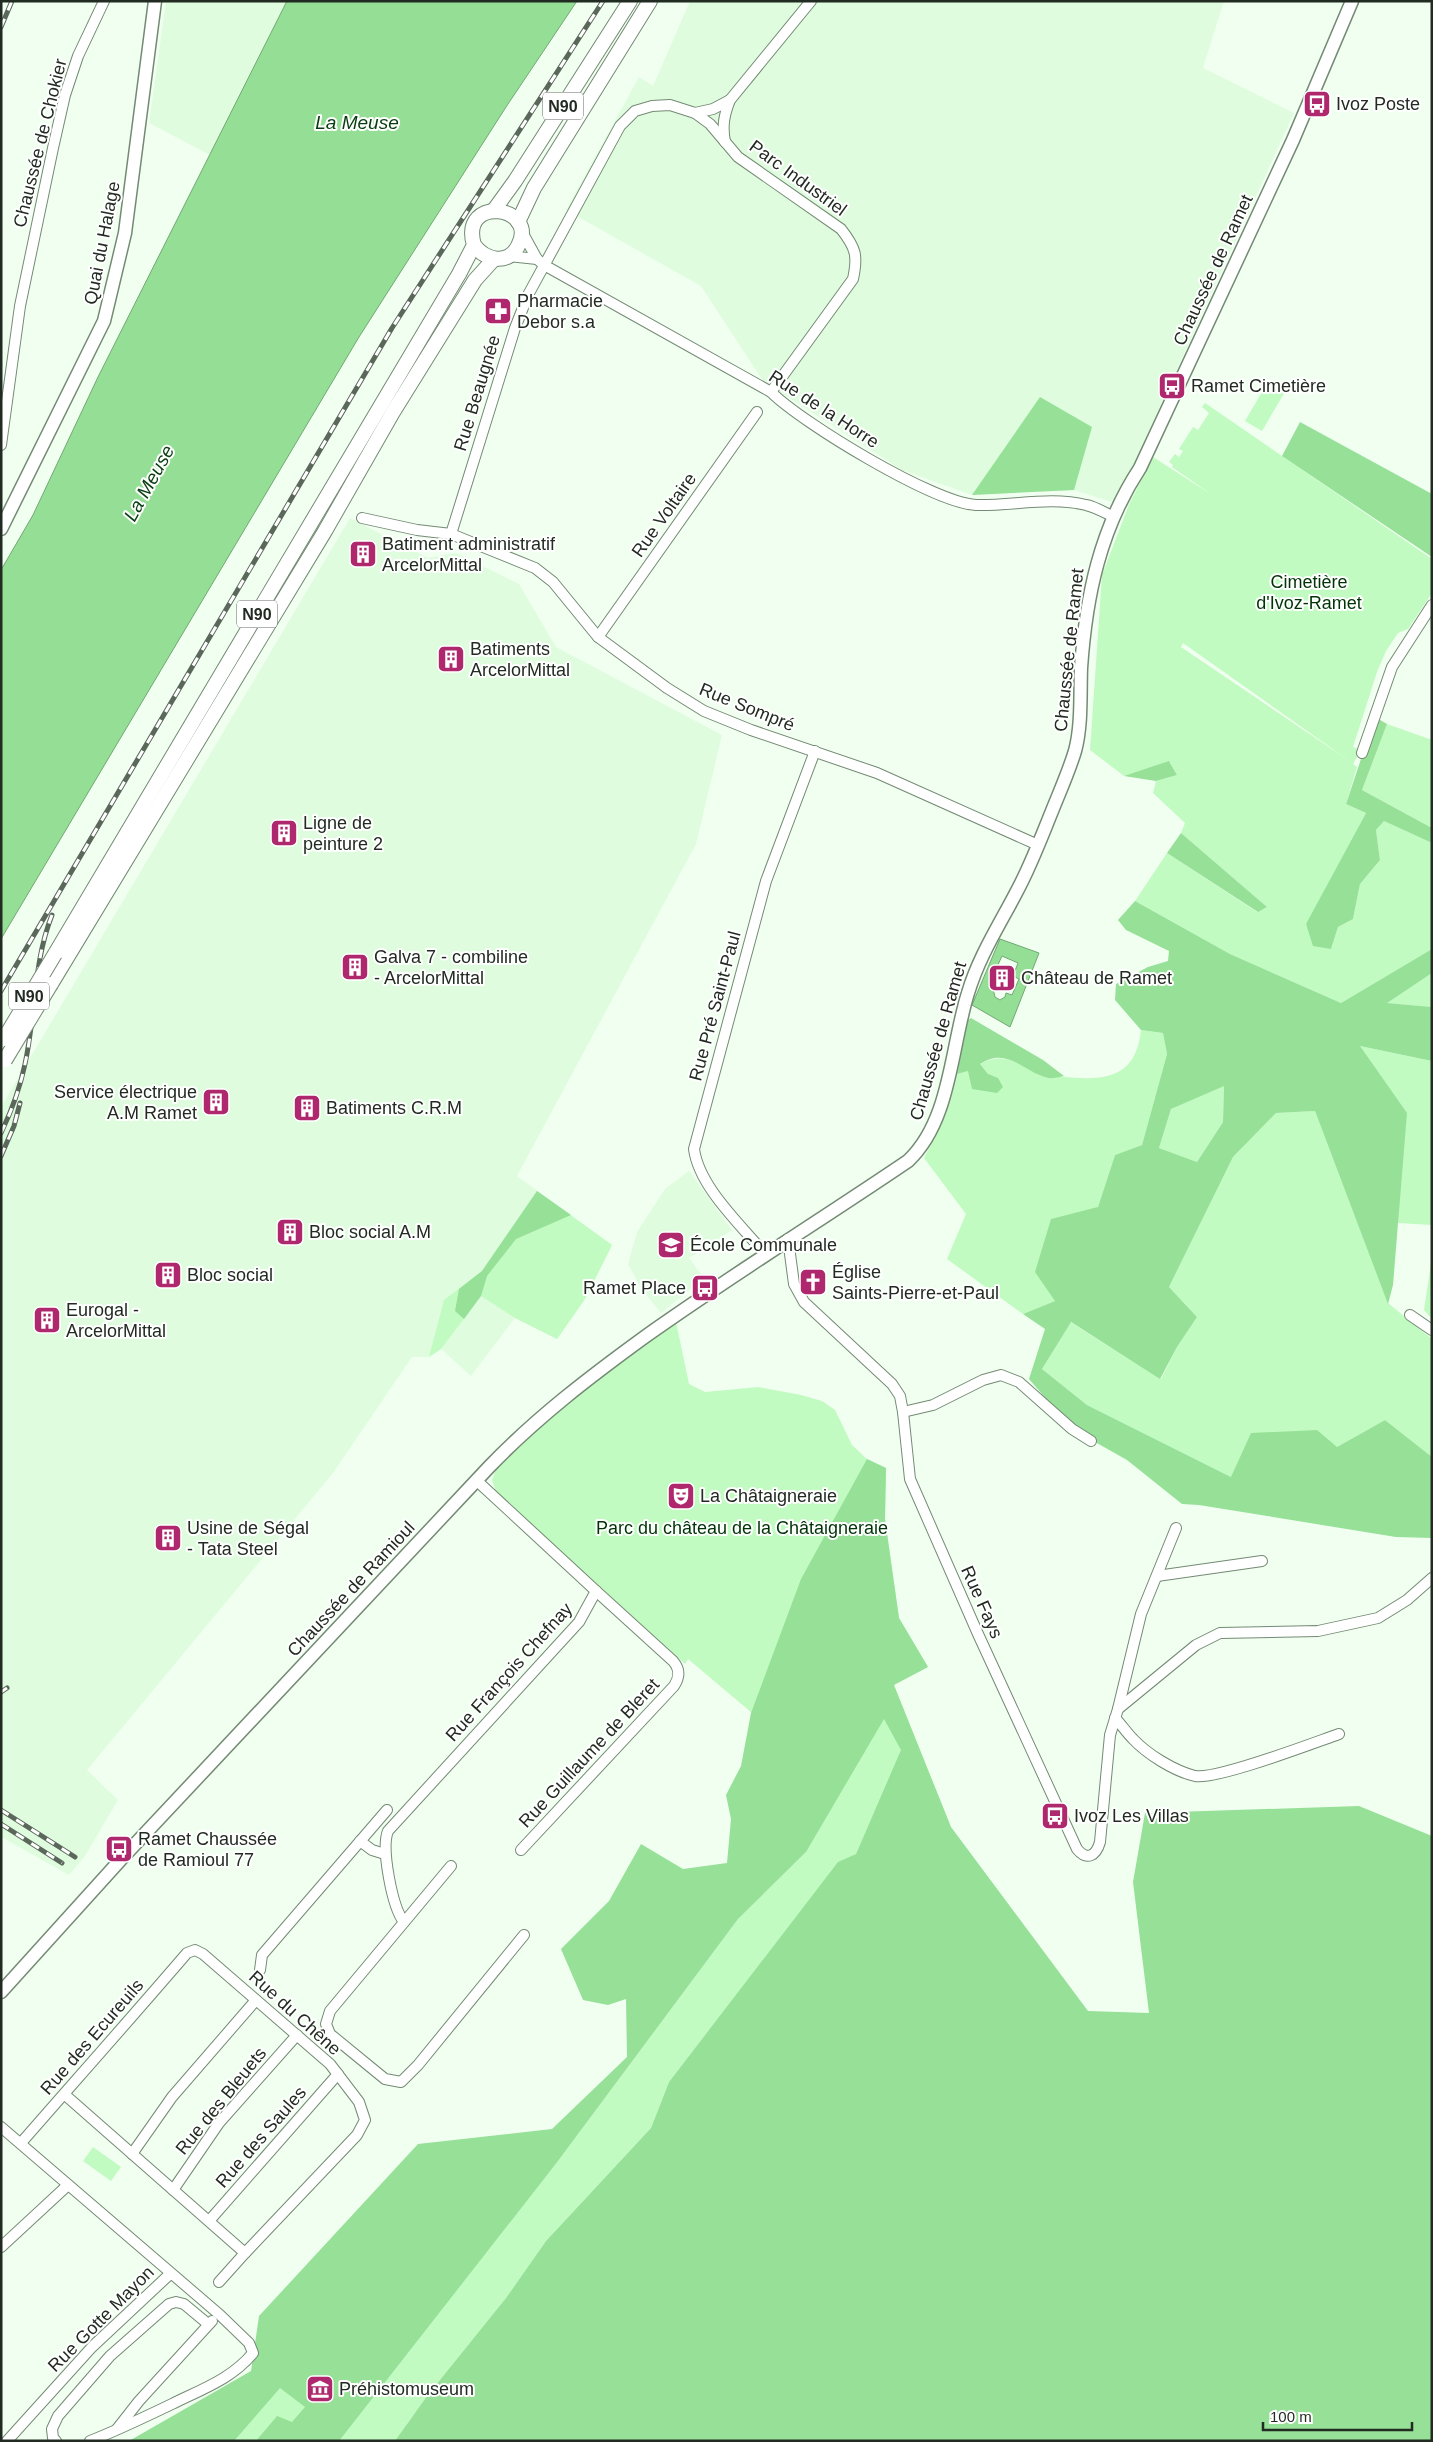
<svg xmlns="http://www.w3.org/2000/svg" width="1433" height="2442" viewBox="0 0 1433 2442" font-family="Arial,sans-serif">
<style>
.built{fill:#dffdde}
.green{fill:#c1fbc1;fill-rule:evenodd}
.forest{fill:#96e098;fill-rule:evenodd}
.water{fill:#95de96;stroke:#72a873;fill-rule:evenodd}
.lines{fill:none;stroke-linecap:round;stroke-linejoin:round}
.minor-casing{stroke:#748a74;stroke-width:12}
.major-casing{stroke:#748a74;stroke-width:15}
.highway-casing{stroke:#748a74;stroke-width:16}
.minor{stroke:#fff;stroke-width:10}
.major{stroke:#fff;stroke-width:12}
.highway{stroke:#fff;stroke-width:14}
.rail-casing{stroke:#5c675c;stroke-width:5}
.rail{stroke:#fff;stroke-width:3;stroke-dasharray:9;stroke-linecap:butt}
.highway-bridge-casing{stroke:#748a74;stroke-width:16;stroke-linecap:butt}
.highway-bridge{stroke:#fff;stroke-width:14}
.labels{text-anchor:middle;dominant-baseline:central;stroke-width:4;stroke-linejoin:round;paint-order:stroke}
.shield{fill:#fff;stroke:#646b64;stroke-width:1}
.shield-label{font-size:16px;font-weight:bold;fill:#222b22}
.poi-label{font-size:18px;fill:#222b22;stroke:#fff;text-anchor:start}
.street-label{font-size:18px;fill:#222b22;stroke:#fff}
.park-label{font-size:18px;fill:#003406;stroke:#fff}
.water-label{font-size:19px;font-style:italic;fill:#083e0f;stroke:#fff}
</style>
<rect width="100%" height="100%" fill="#f0fff0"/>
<g class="built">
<path d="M166 1H287L210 155 149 123Z"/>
<path d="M690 1H1224L1203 68 1294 113 1140 450 1153 457 1128 507 1074 490 972 495 902 470 763 381 701 286 566 210 639 77 653 86Z"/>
<path d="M350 518 428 558 456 553 519 584 556 647 722 735 696 844 517 1176 612 1245 585 1299 557 1339 515 1318 471 1376 441 1349 429 1357H412L333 1473 87 1770 118 1800 85 1856 69 1875 1 1837V1107Z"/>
<path d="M689 1171 732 1230 689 1258 704 1278 661 1313 641 1288 628 1264 637 1232 665 1189Z"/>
</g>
<g class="green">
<path d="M1269 380 1286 390 1262 431 1245 421Z"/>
<path d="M1205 403 1432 559V593L1408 629 1398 633 1386 651 1377 672 1353 747 1361 750 1353 764 1357 767 1346 804 1366 813 1306 925 1331 949 1338 927 1353 919 1360 884 1380 860 1376 830 1384 821 1432 843V949L1341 1003 1230 954 1135 901 1167 853 1257 912 1267 907 1181 833 1185 823 1153 793 1156 781 1177 775 1170 762 1124 776 1090 750 1102 575 1128 507 1153 457 1212 495 1172 467 1173 465 1169 462 1175 454 1179 457 1183 451 1179 449 1193 427 1198 430 1209 413 1202 407ZM1183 643 1351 762 1181 647Z"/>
<path d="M1387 724 1432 740V828L1362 790Z"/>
<path d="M1432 973V1007L1386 1003Z"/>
<path d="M1141 1030 1163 1033 1167 1054 1142 1145 1115 1155 1098 1207 1055 1301 1023 1314 947 1259 966 1214 924 1158 937 1133 957 1074 968 1071 988 1074 980 1064C1009 1049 1022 1069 1047 1078 1053 1079 1060 1076 1066 1077 1107 1081 1136 1077 1141 1030Z"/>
<path d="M1360 1046 1432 1061V1225L1398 1223 1400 1185Z"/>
<path d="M1224 1085 1223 1122 1197 1162 1159 1148 1171 1109Z"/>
<path d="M1315 1111 1388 1303 1432 1339V1457L1385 1420 1337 1447 1231 1477 1087 1405 1042 1369 1070 1322 1161 1379 1177 1347 1197 1317 1169 1287 1233 1157 1276 1113Z"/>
<path d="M537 1191 612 1245 585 1299 557 1339 515 1318 481 1296 441 1349 429 1357 444 1300 482 1271Z"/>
<path d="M1432 1257V1319L1424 1310Z"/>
<path d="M676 1322 689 1384 705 1392 758 1387 801 1395 822 1401 835 1410 852 1445 867 1459 886 1468 885 1519 899 1618 928 1667 893 1685 951 1827 875 1811 856 1854 838 1863 669 2082 651 2128 546 2241 506 2298 427 2396 407 2424 425 2441H223L317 2338 469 2272 558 2161 738 1919 806 1852 789 1744 688 1659 685 1664 496 1492 492 1480 497 1467 553 1412Z"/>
<path d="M93 2147 121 2167 111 2181 83 2161Z"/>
</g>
<g class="forest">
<path d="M1040 397 1092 427 1074 490 972 495Z"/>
<path d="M1300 422 1432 494V557L1282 456Z"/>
<path d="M1375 717 1387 724 1362 790 1432 828V843L1384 821 1376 830 1380 860 1360 884 1353 919 1338 927 1331 949 1313 946 1306 924 1366 813 1346 804Z"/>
<path d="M1169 761 1177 775 1156 781 1124 776Z"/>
<path d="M1181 833 1267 907 1258 912 1167 853Z"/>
<path d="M1135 901 1230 954 1341 1003 1432 949V973L1387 1003 1432 1007V1061L1360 1046 1407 1113 1393 1285 1388 1304 1315 1111 1276 1113 1233 1157 1169 1287 1197 1317 1177 1347 1160 1379 1071 1322 1042 1369 1087 1405 1231 1477 1251 1433 1317 1430 1337 1447 1385 1420 1432 1457V1538L1396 1537 1199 1505 1182 1504 1127 1460 1072 1429 1029 1379 1045 1329 1023 1314 1055 1301 1035 1272 1051 1219 1098 1207 1115 1155 1142 1145 1167 1054 1163 1033 1141 1030 1115 1000 1116 984 1148 967 1168 961 1169 951 1126 930 1118 920ZM1224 1086 1223 1122 1197 1162 1159 1148 1171 1109Z"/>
<path d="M971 1018 1043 1060 1064 1076C1059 1077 1053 1079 1048 1078 1023 1072 1008 1046 980 1064L988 1074 998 1078 1003 1087 997 1093 972 1089 968 1071 957 1074 968 1020Z"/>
<path d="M537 1191 571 1215 516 1239 487 1276 481 1296 464 1319 455 1311 459 1289 482 1271Z"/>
<path d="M867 1459 886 1468 885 1519 899 1618 928 1667 894 1685 951 1827 1088 2011 1149 2013 1133 1882 1145 1813 1359 1806 1432 1836V2441H395L427 2396 506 2298 546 2241 651 2128 669 2082 838 1862 856 1854 901 1750 884 1719 806 1852 738 1919 558 2161 339 2441H256L277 2416 292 2422 305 2407 280 2388 234 2441H129L251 2371 259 2316 418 2144 552 2129 627 2057 626 1999 608 2005 583 2000 561 1949 609 1901 641 1844 683 1869 727 1863 731 1819 726 1795 741 1766 751 1713 801 1579Z"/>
</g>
<g class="water">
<path d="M287 1H577L506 107 359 337 1 939V570L33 515 98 377Z"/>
<path d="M1000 939 1039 953 1010 1027 972 1005ZM1002 956 1018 963 1013 976 1019 979 1012 995 1006 993 1005 997 1000 1000 995 997 993 989 996 983 991 980Z"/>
</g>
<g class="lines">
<g class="minor-casing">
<g id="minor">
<path d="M695 113 713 109 730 100"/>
<path d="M725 142C722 126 724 115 730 100L811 1"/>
<path d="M521 230 537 259 544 265 771 392C802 423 934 503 976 505 1012 506 1051 496 1086 505 1096 507 1105 513 1114 517"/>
<path d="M508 256 537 259"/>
<path d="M1 445 20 306 53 148 65 95 78 56 104 1"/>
<path d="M362 518 417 530 451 534 535 568 553 582 598 637 667 688 704 711 751 730 877 773 1038 845"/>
<path d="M451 534 515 328 528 295 620 126 635 111 652 106 670 105 695 113 710 124 738 157 841 229C856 248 858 256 853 279L771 392"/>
<path d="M598 637 757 412"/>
<path d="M1362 753 1392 667 1432 605"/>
<path d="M788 1239 794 1284 804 1302 892 1384 900 1396 903 1412 910 1479 978 1634 1077 1849C1087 1861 1096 1856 1100 1842L1110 1735 1118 1709 1196 1645 1220 1633 1318 1631 1378 1618 1407 1600 1432 1578"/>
<path d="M765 1254C741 1225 699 1187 694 1149L766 881 815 751"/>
<path d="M1410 1315 1432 1330"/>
<path d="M903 1412 933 1405 983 1380 1001 1375 1019 1382 1072 1429 1091 1441"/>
<path d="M1157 1576 1262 1561"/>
<path d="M1118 1709 1141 1614 1176 1528"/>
<path d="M1115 1718C1121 1724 1126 1732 1133 1739 1147 1754 1174 1771 1195 1776 1217 1780 1313 1743 1339 1734"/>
<path d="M360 1841 372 1850 385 1854"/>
<path d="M521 1850 674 1686C680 1677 680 1669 673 1661L596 1591"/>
<path d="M451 1866 330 2011 326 2024 330 2034 385 2079 401 2082 418 2065 524 1935"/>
<path d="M404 1922C392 1907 381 1848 388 1831L579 1622 596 1591 476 1480"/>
<path d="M260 1970 262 1955 387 1810"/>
<path d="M1 2127 220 2315 249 2343 253 2353C232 2379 200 2390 172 2404 145 2417 118 2430 90 2441"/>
<path d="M21 2143C76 2080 132 2017 187 1953L195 1950 203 1954 330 2064 359 2102 365 2120 357 2135 245 2253 64 2094"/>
<path d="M132 2154 172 2097 256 2000"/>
<path d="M173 2190 219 2123 297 2035"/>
<path d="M209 2221 338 2074"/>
<path d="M1 2247 68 2185"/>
<path d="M219 2282 245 2253"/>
<path d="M117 2429 139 2401 212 2321"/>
<path d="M7 2441 92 2347 170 2274"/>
<path d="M56 2441 53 2438 52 2429 58 2416 110 2356 169 2304 176 2302 184 2304 208 2324"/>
</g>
</g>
<g class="major-casing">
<g id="major">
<path d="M1 529 104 321 125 233 155 1"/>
<path d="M1 1992 124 1856 489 1467C537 1417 591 1376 646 1336 732 1275 821 1220 908 1161 951 1121 951 1046 968 993 979 956 1000 924 1017 891 1031 865 1041 838 1052 811 1060 791 1069 771 1075 751 1082 725 1080 695 1081 668 1086 596 1100 529 1140 468L1293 140 1352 1"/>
</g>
</g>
<g class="highway-casing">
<g id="highway">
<path d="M494 210 515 181 630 1"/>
<path d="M518 222 534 188 650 1"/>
<path d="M55 954 459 274 474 245C459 194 540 206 518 246 508 266 485 260 474 245"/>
<path d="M51 984 325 531 393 412 475 280 494 259"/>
</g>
</g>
<use href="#minor" class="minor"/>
<use href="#major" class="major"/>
<use href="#highway" class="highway"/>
<g class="rail-casing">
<g id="rail">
<path d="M1 27 12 1"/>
<path d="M1 991 392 328 603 1"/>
<path d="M1 1133C12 1110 20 1088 25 1064 36 1014 33 963 52 915"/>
<path d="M1 1156 14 1126 20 1103"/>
<path d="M1 1692 7 1688"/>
<path d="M1 1810 75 1857"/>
<path d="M1 1824 62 1863"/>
</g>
</g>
<use href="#rail" class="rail"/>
<g class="highway-bridge-casing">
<g id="highway-bridge">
<path d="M4 1039 55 954"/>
<path d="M5 1060 51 984"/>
</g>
</g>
<use href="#highway-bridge" class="highway-bridge"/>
</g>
<defs>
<g id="bus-square" transform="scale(1.4375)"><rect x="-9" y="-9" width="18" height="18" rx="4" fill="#af286d" stroke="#fff"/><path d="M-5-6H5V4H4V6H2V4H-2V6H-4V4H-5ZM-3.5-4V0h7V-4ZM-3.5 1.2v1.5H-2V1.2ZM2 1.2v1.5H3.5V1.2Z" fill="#fff"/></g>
<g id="pharmacy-square" transform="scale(1.4375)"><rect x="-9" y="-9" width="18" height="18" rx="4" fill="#af286d" stroke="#fff"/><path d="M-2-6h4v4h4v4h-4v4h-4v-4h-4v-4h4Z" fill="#fff"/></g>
<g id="building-square" transform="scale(1.4375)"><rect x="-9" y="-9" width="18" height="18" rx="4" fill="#af286d" stroke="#fff"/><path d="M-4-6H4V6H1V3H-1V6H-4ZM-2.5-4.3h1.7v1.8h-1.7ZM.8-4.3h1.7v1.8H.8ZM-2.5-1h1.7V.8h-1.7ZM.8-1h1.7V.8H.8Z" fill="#fff"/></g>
<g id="school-square" transform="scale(1.4375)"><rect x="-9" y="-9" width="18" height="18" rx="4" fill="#af286d" stroke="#fff"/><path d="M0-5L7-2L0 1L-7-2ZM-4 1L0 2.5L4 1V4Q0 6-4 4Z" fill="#fff"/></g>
<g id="church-square" transform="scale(1.4375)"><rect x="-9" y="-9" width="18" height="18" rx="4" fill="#af286d" stroke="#fff"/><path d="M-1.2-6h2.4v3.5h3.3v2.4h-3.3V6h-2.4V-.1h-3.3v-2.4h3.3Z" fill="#fff"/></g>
<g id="theatre-square" transform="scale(1.4375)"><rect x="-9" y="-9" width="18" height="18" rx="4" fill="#af286d" stroke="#fff"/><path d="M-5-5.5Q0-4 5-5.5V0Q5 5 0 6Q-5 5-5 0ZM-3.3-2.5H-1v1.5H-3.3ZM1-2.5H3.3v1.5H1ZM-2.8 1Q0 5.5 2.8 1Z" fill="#fff"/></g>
<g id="museum-square" transform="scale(1.4375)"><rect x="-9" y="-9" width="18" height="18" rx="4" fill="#af286d" stroke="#fff"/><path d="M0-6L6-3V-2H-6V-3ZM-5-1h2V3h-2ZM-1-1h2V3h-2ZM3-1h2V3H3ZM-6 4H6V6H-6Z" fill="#fff"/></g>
</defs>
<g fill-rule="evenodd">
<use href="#bus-square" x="1317" y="104"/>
<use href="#pharmacy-square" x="498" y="311"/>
<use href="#bus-square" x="1172" y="386"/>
<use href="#building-square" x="363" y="554"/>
<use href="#building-square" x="451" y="659"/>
<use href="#building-square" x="284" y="833"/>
<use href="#building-square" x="355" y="967"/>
<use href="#building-square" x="1002" y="978"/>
<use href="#building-square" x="216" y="1102"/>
<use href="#building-square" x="307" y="1108"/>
<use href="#building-square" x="290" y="1232"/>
<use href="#school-square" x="671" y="1245"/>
<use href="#building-square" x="168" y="1275"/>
<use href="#church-square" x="813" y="1282"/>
<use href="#bus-square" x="705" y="1288"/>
<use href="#building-square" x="47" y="1320"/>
<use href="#theatre-square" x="681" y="1496"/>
<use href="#building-square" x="168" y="1538"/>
<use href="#bus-square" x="1055" y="1816"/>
<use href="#bus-square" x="119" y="1849"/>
<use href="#museum-square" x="320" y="2389"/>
</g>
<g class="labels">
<g class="shield">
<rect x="543" y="92.5" width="40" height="27" rx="4"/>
<rect x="237" y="600.5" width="40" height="27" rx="4"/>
<rect x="9" y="982.5" width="40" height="27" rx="4"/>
</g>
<g class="shield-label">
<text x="563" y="106">N90</text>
<text x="257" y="614">N90</text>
<text x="29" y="996">N90</text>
</g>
<g class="poi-label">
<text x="1336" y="104">Ivoz Poste</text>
<text x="517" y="301">Pharmacie<tspan x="517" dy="21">Debor s.a</tspan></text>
<text x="1191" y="386">Ramet Cimetière</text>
<text x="382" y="544">Batiment administratif<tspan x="382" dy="21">ArcelorMittal</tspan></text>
<text x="470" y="649">Batiments<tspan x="470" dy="21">ArcelorMittal</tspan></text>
<text x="303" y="823">Ligne de<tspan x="303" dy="21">peinture 2</tspan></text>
<text x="374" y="957">Galva 7 - combiline<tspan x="374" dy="21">- ArcelorMittal</tspan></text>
<text x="1021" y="978">Château de Ramet</text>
<text x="197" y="1092" text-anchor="end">Service électrique<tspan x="197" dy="21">A.M Ramet</tspan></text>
<text x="326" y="1108">Batiments C.R.M</text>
<text x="309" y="1232">Bloc social A.M</text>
<text x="690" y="1245">École Communale</text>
<text x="832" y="1272">Église<tspan x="832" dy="21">Saints-Pierre-et-Paul</tspan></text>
<text x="187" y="1275">Bloc social</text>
<text x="686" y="1288" text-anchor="end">Ramet Place</text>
<text x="66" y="1310">Eurogal -<tspan x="66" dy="21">ArcelorMittal</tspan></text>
<text x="700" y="1496">La Châtaigneraie</text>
<text x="187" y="1528">Usine de Ségal<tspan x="187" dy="21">- Tata Steel</tspan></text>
<text x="1074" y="1816">Ivoz Les Villas</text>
<text x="138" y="1839">Ramet Chaussée<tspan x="138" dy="21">de Ramioul 77</tspan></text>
<text x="339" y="2389">Préhistomuseum</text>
</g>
<g class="street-label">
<text transform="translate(40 143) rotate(-76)">Chaussée de Chokier</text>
<text transform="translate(798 178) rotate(36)">Parc Industriel</text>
<text transform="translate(102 243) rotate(-79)">Quai du Halage</text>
<text transform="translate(1213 270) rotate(-65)">Chaussée de Ramet</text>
<text transform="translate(477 393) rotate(-73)">Rue Beaugnée</text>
<text transform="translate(824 409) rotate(33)">Rue de la Horre</text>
<text transform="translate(664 515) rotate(-55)">Rue Voltaire</text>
<text transform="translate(1069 650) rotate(-84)">Chaussée de Ramet</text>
<text transform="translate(747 707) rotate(22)">Rue Sompré</text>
<text transform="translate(715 1006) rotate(-75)">Rue Pré Saint-Paul</text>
<text transform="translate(938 1041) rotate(-74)">Chaussée de Ramet</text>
<text transform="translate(351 1589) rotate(-47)">Chaussée de Ramioul</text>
<text transform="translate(982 1602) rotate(66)">Rue Fays</text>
<text transform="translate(509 1672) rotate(-48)">Rue François Chefnay</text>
<text transform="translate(589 1753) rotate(-47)">Rue Guillaume de Bleret</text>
<text transform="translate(295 2013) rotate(42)">Rue du Chêne</text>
<text transform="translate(92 2037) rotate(-49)">Rue des Ecureuils</text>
<text transform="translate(221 2101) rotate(-51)">Rue des Bleuets</text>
<text transform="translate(261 2137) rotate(-49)">Rue des Saules</text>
<text transform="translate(101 2319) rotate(-45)">Rue Gotte Mayon</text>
</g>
<g class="park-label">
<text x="1309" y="582">Cimetière<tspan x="1309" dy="21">d'Ivoz-Ramet</tspan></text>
<text x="742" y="1528">Parc du château de la Châtaigneraie</text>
</g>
<g class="water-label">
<text x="357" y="122">La Meuse</text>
<text transform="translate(149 483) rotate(-61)">La Meuse</text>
</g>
</g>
<rect width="1433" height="2442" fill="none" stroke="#222b22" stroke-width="5"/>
<path d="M1263 2422v8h149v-8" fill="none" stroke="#222b22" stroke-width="2.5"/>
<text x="1270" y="2422" font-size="15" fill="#222b22" stroke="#ffffff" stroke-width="4" paint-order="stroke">100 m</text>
</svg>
